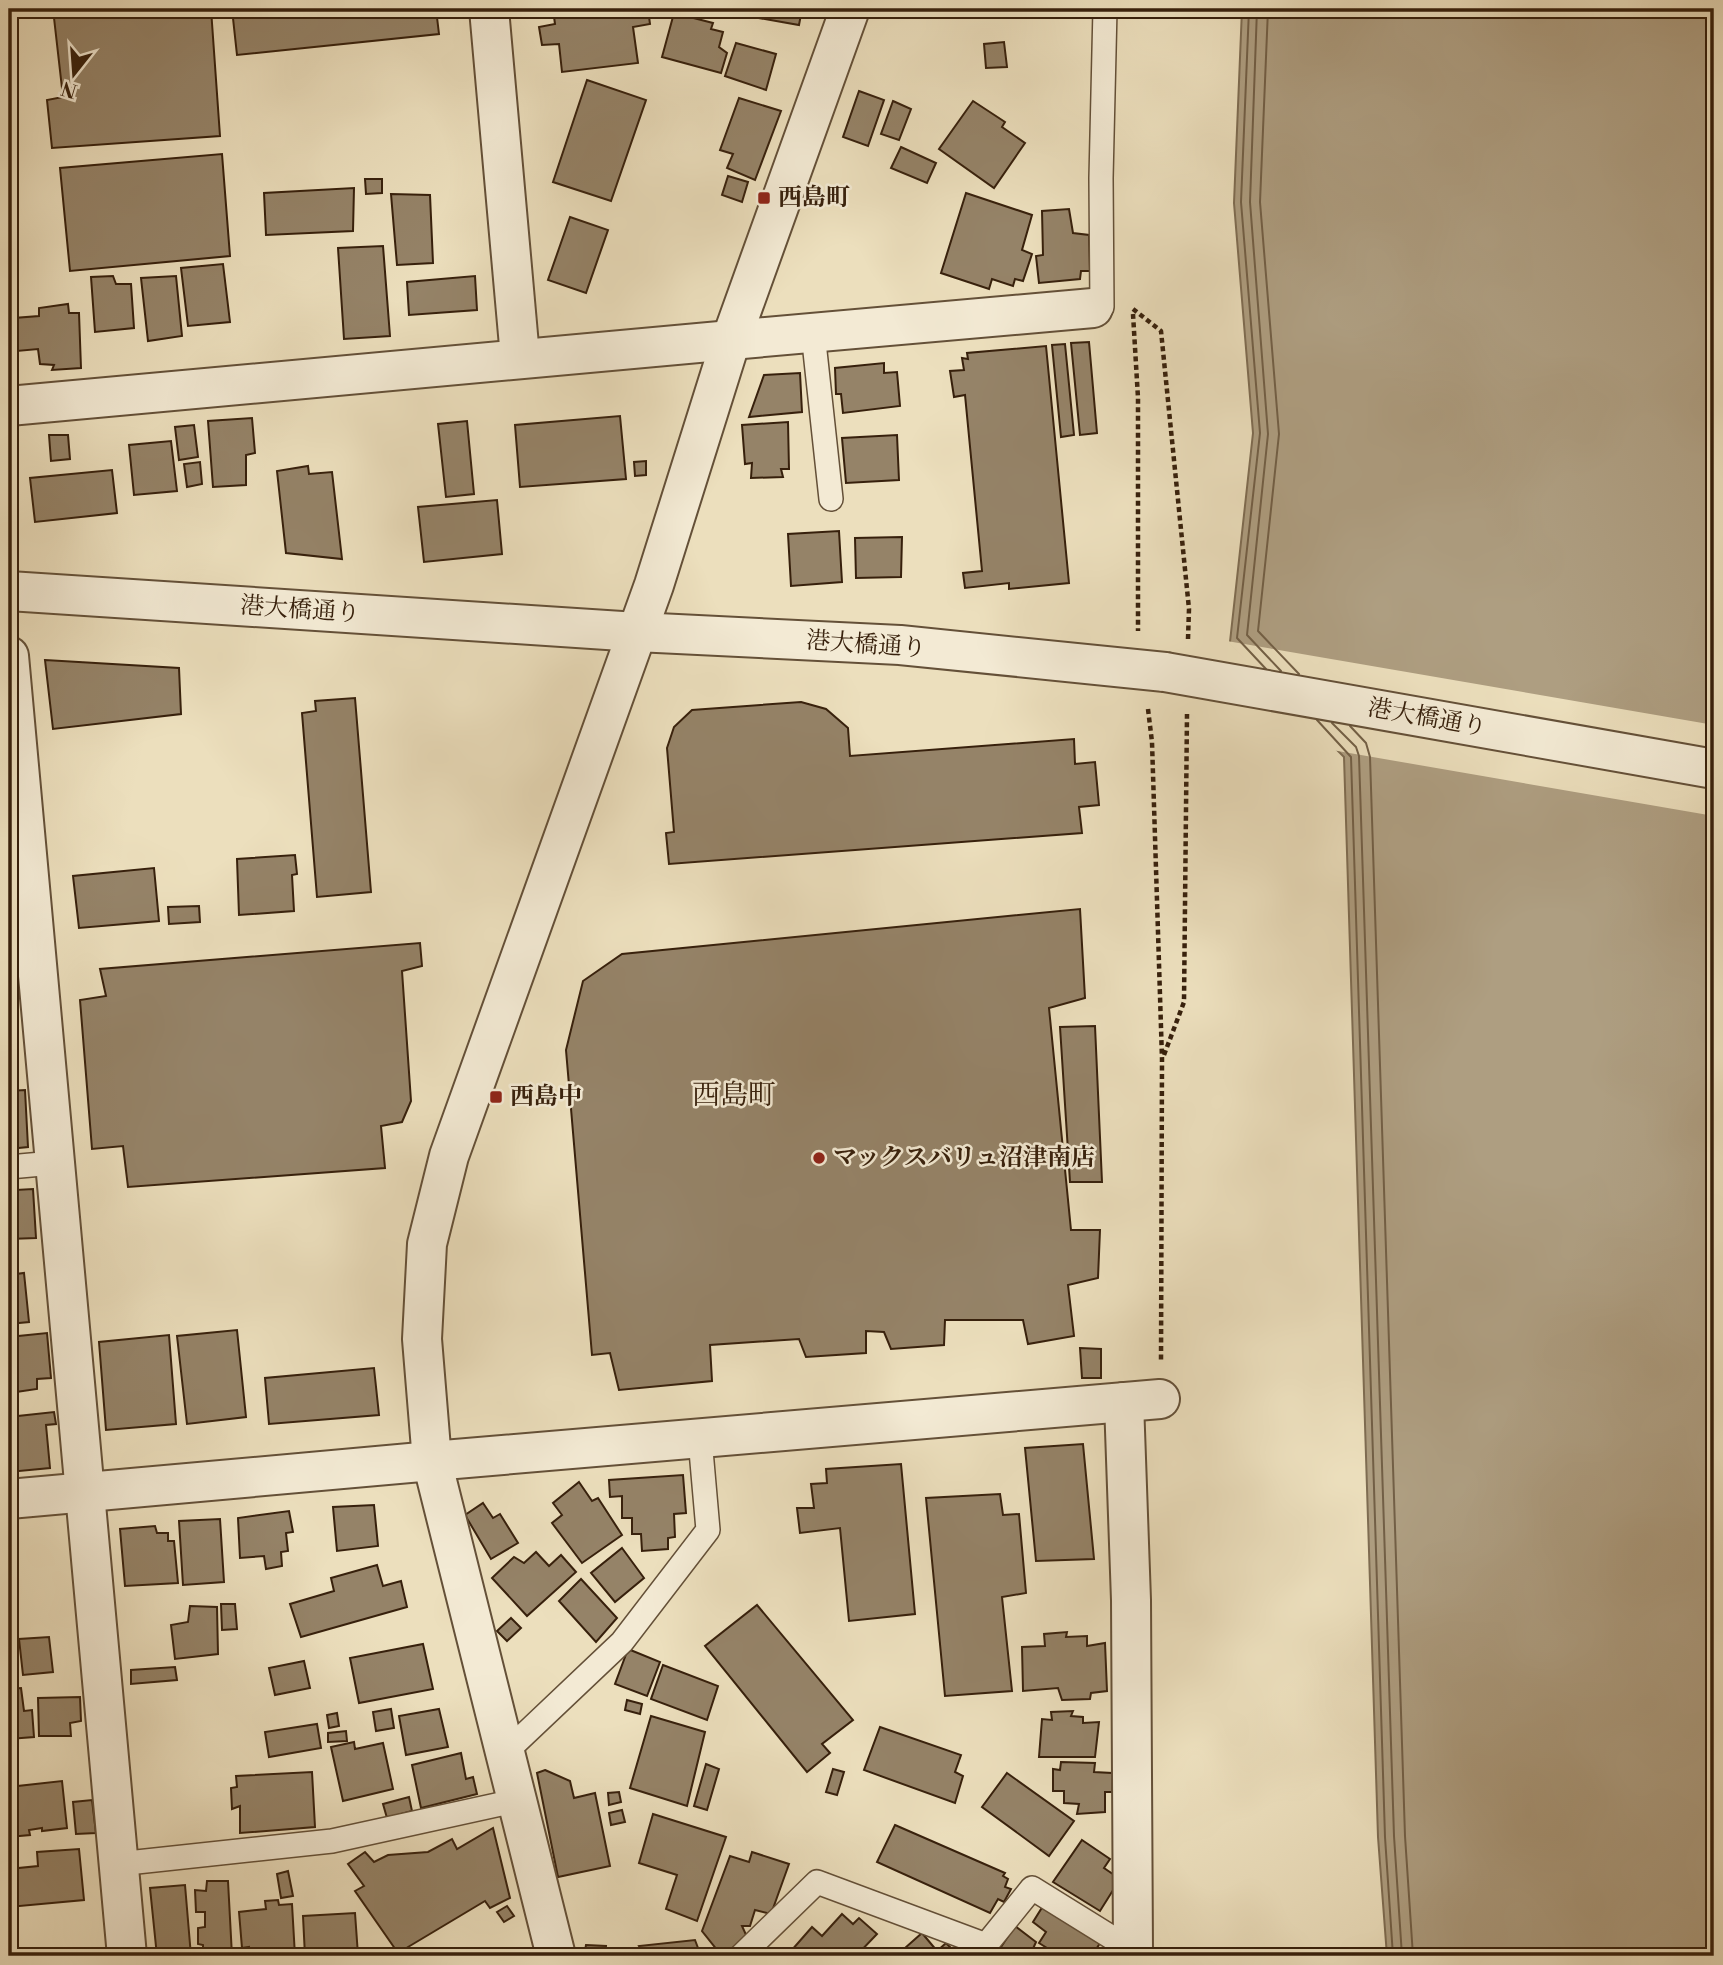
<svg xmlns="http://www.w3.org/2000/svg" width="1723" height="1965" viewBox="0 0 1723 1965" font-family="'Libre Bodoni','Noto Serif JP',serif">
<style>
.water{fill:#ae9e81;stroke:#7e6c52;stroke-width:2}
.pier{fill:#ecdfbd}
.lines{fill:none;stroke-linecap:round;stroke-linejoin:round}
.shore{stroke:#725f46;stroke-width:2}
.building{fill:#958368;stroke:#37200c;stroke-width:2}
.service-casing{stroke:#645038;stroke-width:26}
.minor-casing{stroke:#645038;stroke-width:42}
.tertiary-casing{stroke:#645038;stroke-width:42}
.path{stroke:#37200c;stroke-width:4.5;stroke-dasharray:5 3.5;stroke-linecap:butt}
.service{stroke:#f3ead4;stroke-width:23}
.minor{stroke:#f3ead4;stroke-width:38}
.tertiary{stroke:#f3ead4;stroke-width:38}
.tertiary-bridge-casing{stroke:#645038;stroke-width:42;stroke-linecap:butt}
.tertiary-bridge{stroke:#f3ead4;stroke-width:38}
.poi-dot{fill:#8f2418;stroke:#f3ead4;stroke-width:2.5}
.labels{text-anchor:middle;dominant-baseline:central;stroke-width:5;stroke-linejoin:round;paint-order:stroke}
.poi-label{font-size:24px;font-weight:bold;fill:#37200c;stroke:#f3ead4;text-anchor:start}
.street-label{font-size:24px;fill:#37200c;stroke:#f3ead4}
.quarter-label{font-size:28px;fill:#37200c;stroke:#f3ead4}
</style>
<rect width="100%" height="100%" fill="#ecdfbd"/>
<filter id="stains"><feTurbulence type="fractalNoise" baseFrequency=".00286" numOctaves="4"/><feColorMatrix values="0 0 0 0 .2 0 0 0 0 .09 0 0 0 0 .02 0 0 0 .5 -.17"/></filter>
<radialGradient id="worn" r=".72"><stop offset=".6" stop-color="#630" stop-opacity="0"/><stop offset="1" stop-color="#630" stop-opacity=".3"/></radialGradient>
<path class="water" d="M1242 9H1714V1956H1387L1378 1837 1344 757 1230 642 1253 433 1234 203Z"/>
<path class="pier" d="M1227 641 1714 725V816L1332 750Z"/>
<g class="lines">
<g class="shore">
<path d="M1249 9 1241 202 1260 433 1237 638 1266 669"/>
<path d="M1257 9 1250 202 1268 434 1247 635 1281 671"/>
<path d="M1268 9 1260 202 1279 434 1258 631 1299 674"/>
<path d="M1317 720 1351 757 1385 1837 1393 1956"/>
<path d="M1332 723 1356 747 1359 756 1394 1836 1402 1956"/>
<path d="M1350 726 1366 743 1370 757 1405 1836 1413 1956"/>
</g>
</g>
<g class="building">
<path d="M53 9H211L220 136 52 148 47 100 63 97Z"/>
<path d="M232 9H436L439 34 237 55Z"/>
<path d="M553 9H648L650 24 633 27 638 63 562 72 559 44 542 45 539 27 555 24Z"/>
<path d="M731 9H802L799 25 730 13Z"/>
<path d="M674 13 713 23 711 29 723 32 719 47 727 53 721 73 662 57Z"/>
<path d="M1004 42 1007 67 986 68 984 44Z"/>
<path d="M736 43 776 54 766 90 725 76Z"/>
<path d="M587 80 646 100 611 201 553 182Z"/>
<path d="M859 91 884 100 868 146 843 137Z"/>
<path d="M739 98 781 111 755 180 727 168 733 154 720 150Z"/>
<path d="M893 101 911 109 899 140 881 134Z"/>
<path d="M973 101 1005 122 1002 127 1025 143 994 188 939 149Z"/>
<path d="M901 147 936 163 927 183 891 168Z"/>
<path d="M222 154 230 256 70 271 60 168Z"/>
<path d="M728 176 748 182 742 202 722 195Z"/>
<path d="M365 179H382V193L366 194Z"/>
<path d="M354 188 353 231 266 235 264 193Z"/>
<path d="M966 193 1032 215 1022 250 1032 254 1023 281 1015 279 1013 286 992 279 989 289 941 273Z"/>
<path d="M391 194 430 195 433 263 397 265Z"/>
<path d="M1069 209 1073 233 1089 235 1090 271H1081L1080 279 1039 283 1036 256 1043 255 1042 211Z"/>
<path d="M570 217 608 230 586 293 548 280Z"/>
<path d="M383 246 390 336 344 339 338 248Z"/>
<path d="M223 264 230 322 188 326 181 268Z"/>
<path d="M113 276 116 284H131L134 328 95 332 91 277Z"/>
<path d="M176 276 182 336 148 341 141 278Z"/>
<path d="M475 276 477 310 409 315 407 282Z"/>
<path d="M68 304 69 313H79L81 368 52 370 54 365 40 364 38 349 17 351 14 318 39 316V308Z"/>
<path d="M1089 342 1097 433 1080 435 1071 343Z"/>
<path d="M1065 344 1074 435 1061 437 1052 345Z"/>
<path d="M1046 346 1069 583 1009 589V583L965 588 963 573 982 571 965 395 954 397 950 371 964 370 962 358 968 359 967 353Z"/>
<path d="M884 363V373L897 372 900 406 843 413 841 394H836L835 368Z"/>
<path d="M800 373 802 412 749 417 764 375Z"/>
<path d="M620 416 626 479 520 487 515 425Z"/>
<path d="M252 418 255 453 246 455V485L213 487 208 421Z"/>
<path d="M467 421 474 494 446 497 438 424Z"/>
<path d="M788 422 789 469H781L783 477 751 478 752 463 745 464 742 425Z"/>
<path d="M194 425 198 457 179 460 175 427Z"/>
<path d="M49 435H68L70 459 51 461Z"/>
<path d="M897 435 899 480 846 483 842 438Z"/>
<path d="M171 441 177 491 134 495 129 445Z"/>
<path d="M646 461V475L635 476 634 462Z"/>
<path d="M200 462 202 484 187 487 184 464Z"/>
<path d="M308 466 309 474 332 472 342 559 286 553 277 471Z"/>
<path d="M112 470 117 513 35 522 30 478Z"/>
<path d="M497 500 502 554 424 562 418 507Z"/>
<path d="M839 531 842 582 791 586 788 534Z"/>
<path d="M902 537 901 577 856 578 855 538Z"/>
<path d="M45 660 179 668 181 714 53 729Z"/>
<path d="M355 698 371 892 317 897 302 713 316 711 315 701Z"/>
<path d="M801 702 826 709 848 728 850 756 1074 739 1075 764 1095 762 1099 805 1079 807 1082 833 669 864 666 833 674 832 667 748 674 727 692 710Z"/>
<path d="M295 855 297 874 292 875 294 911 239 915 237 859Z"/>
<path d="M154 868 159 921 79 928 73 876Z"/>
<path d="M199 906 200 922 169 924 168 907Z"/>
<path d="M1080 909 1085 998 1049 1008 1071 1230H1100L1098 1278 1068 1285 1074 1336 1028 1344 1023 1320H945L944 1345 891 1349 884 1332 866 1331V1353L806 1357 799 1339 710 1345 712 1381 619 1390 610 1353 592 1355 566 1050 583 981 622 954Z"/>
<path d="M420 943 422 966 402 971 411 1101 402 1122 381 1126 385 1168 128 1187 123 1146 92 1149 80 1000 106 996 100 969Z"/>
<path d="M9 1004H13L15 1052H9Z"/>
<path d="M1095 1026 1102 1182H1070L1060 1027Z"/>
<path d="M25 1090 28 1147 9 1149V1091Z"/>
<path d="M9 1183H16V1190L33 1189 36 1238 9 1239Z"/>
<path d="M24 1273 29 1322 9 1324V1275Z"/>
<path d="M237 1330 246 1417 187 1424 177 1336Z"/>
<path d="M47 1333 51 1378 37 1379V1389L9 1393V1337Z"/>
<path d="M169 1335 176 1424 106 1430 99 1342Z"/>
<path d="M1080 1348 1101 1349V1378H1082Z"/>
<path d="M374 1368 379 1415 269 1424 265 1378Z"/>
<path d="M54 1412 56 1424 46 1425 50 1468 9 1472V1417Z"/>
<path d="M1083 1444 1094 1559 1036 1561 1025 1448Z"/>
<path d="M901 1464 915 1614 849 1621 840 1528 800 1533 797 1508H814L811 1484 827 1483 826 1469Z"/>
<path d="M683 1475 686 1513 674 1514 675 1537 668 1538V1549L642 1551 641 1534H632V1518H622V1496L610 1497 609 1480Z"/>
<path d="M579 1482 592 1501 598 1498 622 1535 582 1563 552 1523 562 1515 553 1503Z"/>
<path d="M1000 1494 1003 1515 1019 1514 1026 1593 1002 1597 1012 1691 945 1696 926 1498Z"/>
<path d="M483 1503 493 1518 500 1514 518 1543 491 1559 465 1515Z"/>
<path d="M374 1505 378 1546 337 1551 333 1507Z"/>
<path d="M289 1511 293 1532 286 1533 288 1551 281 1552 282 1566 266 1569 264 1556 240 1558 238 1518Z"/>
<path d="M220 1519 224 1582 183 1585 179 1521Z"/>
<path d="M155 1526 157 1533H168V1541H174L178 1583 125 1586 120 1529Z"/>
<path d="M622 1548 644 1578 615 1602 591 1573Z"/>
<path d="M536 1552 549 1566 561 1555 576 1572 527 1616 492 1578 514 1557 524 1563Z"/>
<path d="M377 1565 383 1586 401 1581 407 1607 301 1637 290 1604 334 1591 331 1578Z"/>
<path d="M581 1579 617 1618 596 1642 559 1601Z"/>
<path d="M221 1604H235L237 1629 222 1630Z"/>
<path d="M757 1605 853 1720 822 1744 830 1753 807 1772 705 1646Z"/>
<path d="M190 1606 217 1607 218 1654 175 1659 171 1625 188 1622Z"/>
<path d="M511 1618 521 1628 507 1641 497 1631Z"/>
<path d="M1067 1632 1066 1637 1087 1636V1646L1105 1643 1107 1691 1091 1693 1090 1699 1062 1700 1058 1688 1023 1691 1022 1647 1045 1646 1044 1634Z"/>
<path d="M49 1637 53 1672 23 1675 19 1639Z"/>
<path d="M423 1644 433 1689 359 1703 350 1658Z"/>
<path d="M628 1649 660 1662 647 1696 615 1684Z"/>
<path d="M304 1661 310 1688 275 1695 269 1668Z"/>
<path d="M663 1665 718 1686 707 1720 651 1699Z"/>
<path d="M175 1667 177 1680 131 1684V1670Z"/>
<path d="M21 1688 24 1711 32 1710 34 1737 9 1739V1689Z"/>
<path d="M80 1697 81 1721 70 1723 71 1736H39L38 1698Z"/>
<path d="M627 1700 642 1704 640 1714 625 1710Z"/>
<path d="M391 1709 394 1728 376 1731 373 1712Z"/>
<path d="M439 1709 448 1747 406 1755 399 1716Z"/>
<path d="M1073 1711 1071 1716 1083 1717V1723L1099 1722 1095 1757H1039L1042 1719 1052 1720 1051 1712Z"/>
<path d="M337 1713 339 1726 329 1728 327 1715Z"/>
<path d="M651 1716 705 1732 687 1806 630 1788Z"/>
<path d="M317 1724 321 1748 269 1757 265 1732Z"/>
<path d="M880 1727 961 1755 955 1772 963 1776 955 1803 864 1770Z"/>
<path d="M346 1731 347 1741 328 1742V1733Z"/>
<path d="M354 1742 355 1749 383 1743 393 1789 343 1801 331 1747Z"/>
<path d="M461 1753 466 1779 473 1777 477 1794 421 1808 412 1765Z"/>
<path d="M1061 1762 1095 1763 1094 1772 1112 1773V1792H1105V1812L1077 1814 1079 1804 1064 1803V1791H1053V1769L1060 1770Z"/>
<path d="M706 1764 719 1769 707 1810 694 1806Z"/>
<path d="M833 1769 844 1772 837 1795 826 1792Z"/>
<path d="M545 1770 570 1781 574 1798 595 1793 610 1866 558 1877 537 1773Z"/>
<path d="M312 1772 315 1827 240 1833V1806L232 1809 231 1788 237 1787 236 1776Z"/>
<path d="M1007 1773 1074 1821 1049 1856 982 1807Z"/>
<path d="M62 1781 67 1828 42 1831V1828L29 1830 30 1835 9 1837V1787Z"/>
<path d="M619 1792 621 1802 609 1805 608 1793Z"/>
<path d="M409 1797 412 1811 387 1818 383 1804Z"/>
<path d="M92 1800 96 1833 76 1834 73 1802Z"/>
<path d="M622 1810 625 1822 611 1825 609 1813Z"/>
<path d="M653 1814 726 1837 697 1921 666 1909 677 1875 639 1863Z"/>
<path d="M895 1825 1005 1873 1003 1876 1008 1879 1005 1887 1011 1889 1004 1902 998 1899 990 1913 877 1862Z"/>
<path d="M493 1828 510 1898 490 1908 485 1901 398 1953 355 1891 364 1886 348 1864 365 1852 374 1862 388 1855 428 1852 452 1839 457 1849Z"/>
<path d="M1082 1840 1110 1859 1104 1868 1120 1879 1100 1911 1053 1882Z"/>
<path d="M79 1849 84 1900 9 1907V1869L38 1866 37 1852Z"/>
<path d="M752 1852 789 1864 771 1914 755 1910 750 1926H742L747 1937 722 1956 702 1931 730 1856 749 1862Z"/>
<path d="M288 1871 293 1896 281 1898 277 1874Z"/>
<path d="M207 1881H228L232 1956H203V1945L198 1944V1928L205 1927V1912H196L195 1890 206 1891Z"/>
<path d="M185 1885 191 1956H157L150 1888Z"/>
<path d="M278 1900 279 1905 292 1904 295 1956H250L249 1947 242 1948 239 1912 266 1909 265 1901Z"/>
<path d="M507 1906 514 1916 504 1922 497 1912Z"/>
<path d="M1043 1906 1100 1943 1092 1956H1060L1039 1943 1046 1932 1033 1922Z"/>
<path d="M355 1913 358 1955 305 1956 303 1916Z"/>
<path d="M842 1914 853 1924 859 1918 877 1934 856 1956H796L791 1951 812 1927 822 1936Z"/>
<path d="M1015 1926 1036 1942 1032 1951 1039 1956H995Z"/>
<path d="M922 1933 937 1951 946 1943 959 1956H913L905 1948Z"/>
<path d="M695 1940 701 1956H645L639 1946Z"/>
<path d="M586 1945 606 1946 605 1956H584Z"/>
</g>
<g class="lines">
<g class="service-casing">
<g id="service">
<path d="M1093 308 1102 307 1101 178 1105 9"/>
<path d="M813 333 831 499"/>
<path d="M9 1167 53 1163"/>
<path d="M507 1751 622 1642 708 1530 700 1439"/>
<path d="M118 1864 332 1841 519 1800"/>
<path d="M741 1956 817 1882 986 1945 1032 1888 1140 1955"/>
</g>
</g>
<g class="minor-casing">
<g id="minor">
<path d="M731 340 1093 308"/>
<path d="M9 656 127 1956"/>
<path d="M1124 1402 1131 1600 1133 1950"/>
<path d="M432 1461 1160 1399"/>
</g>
</g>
<g class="tertiary-casing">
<g id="tertiary">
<path d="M489 9 520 357"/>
<path d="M9 406 731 340"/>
<path d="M9 591 637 632 900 645 1165 672"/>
<path d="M9 1499 432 1461"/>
<path d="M556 1956 432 1461 422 1339 427 1244 449 1156 654 585 731 340 850 9"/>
</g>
</g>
<g class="path">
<path d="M1133 309 1161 331 1189 609 1188 639"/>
<path d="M1133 314 1138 398V631"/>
<path d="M1148 709 1152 742 1162 1059 1161 1363"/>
<path d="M1164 1055 1184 1002 1187 714"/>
</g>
<use href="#service" class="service"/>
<use href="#minor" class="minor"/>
<use href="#tertiary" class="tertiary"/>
<g class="tertiary-bridge-casing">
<path id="tertiary-bridge" d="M1165 672 1714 769"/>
</g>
<use href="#tertiary-bridge" class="tertiary-bridge"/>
</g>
<g class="poi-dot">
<rect x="757" y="191" width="14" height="14" rx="3.5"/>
<rect x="489" y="1090" width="14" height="14" rx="3.5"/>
<circle cx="819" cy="1158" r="7"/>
</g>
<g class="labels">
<g class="poi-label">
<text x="778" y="198">西島町</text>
<text x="510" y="1097">西島中</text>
<text x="833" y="1158">マックスバリュ沼津南店</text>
</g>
<g class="street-label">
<text transform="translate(300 610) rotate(4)">港大橋通り</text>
<text transform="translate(866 645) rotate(4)">港大橋通り</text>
<text transform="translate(1427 718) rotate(10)">港大橋通り</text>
</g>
<g class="quarter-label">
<text x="734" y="1095">西島町</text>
</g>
</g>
<rect width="1723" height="1965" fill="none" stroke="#ecdfbd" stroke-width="35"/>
<rect x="10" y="10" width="1702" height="1944" fill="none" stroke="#37200c" stroke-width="3.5"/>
<rect x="18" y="18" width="1688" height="1930" fill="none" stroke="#37200c" stroke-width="2"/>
<g transform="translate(74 74) rotate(197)" stroke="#f3ead4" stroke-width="5" paint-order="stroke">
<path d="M0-5L12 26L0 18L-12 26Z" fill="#37200c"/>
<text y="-10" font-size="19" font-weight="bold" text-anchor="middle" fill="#37200c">N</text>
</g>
<rect width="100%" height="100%" filter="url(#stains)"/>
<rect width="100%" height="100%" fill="url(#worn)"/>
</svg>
